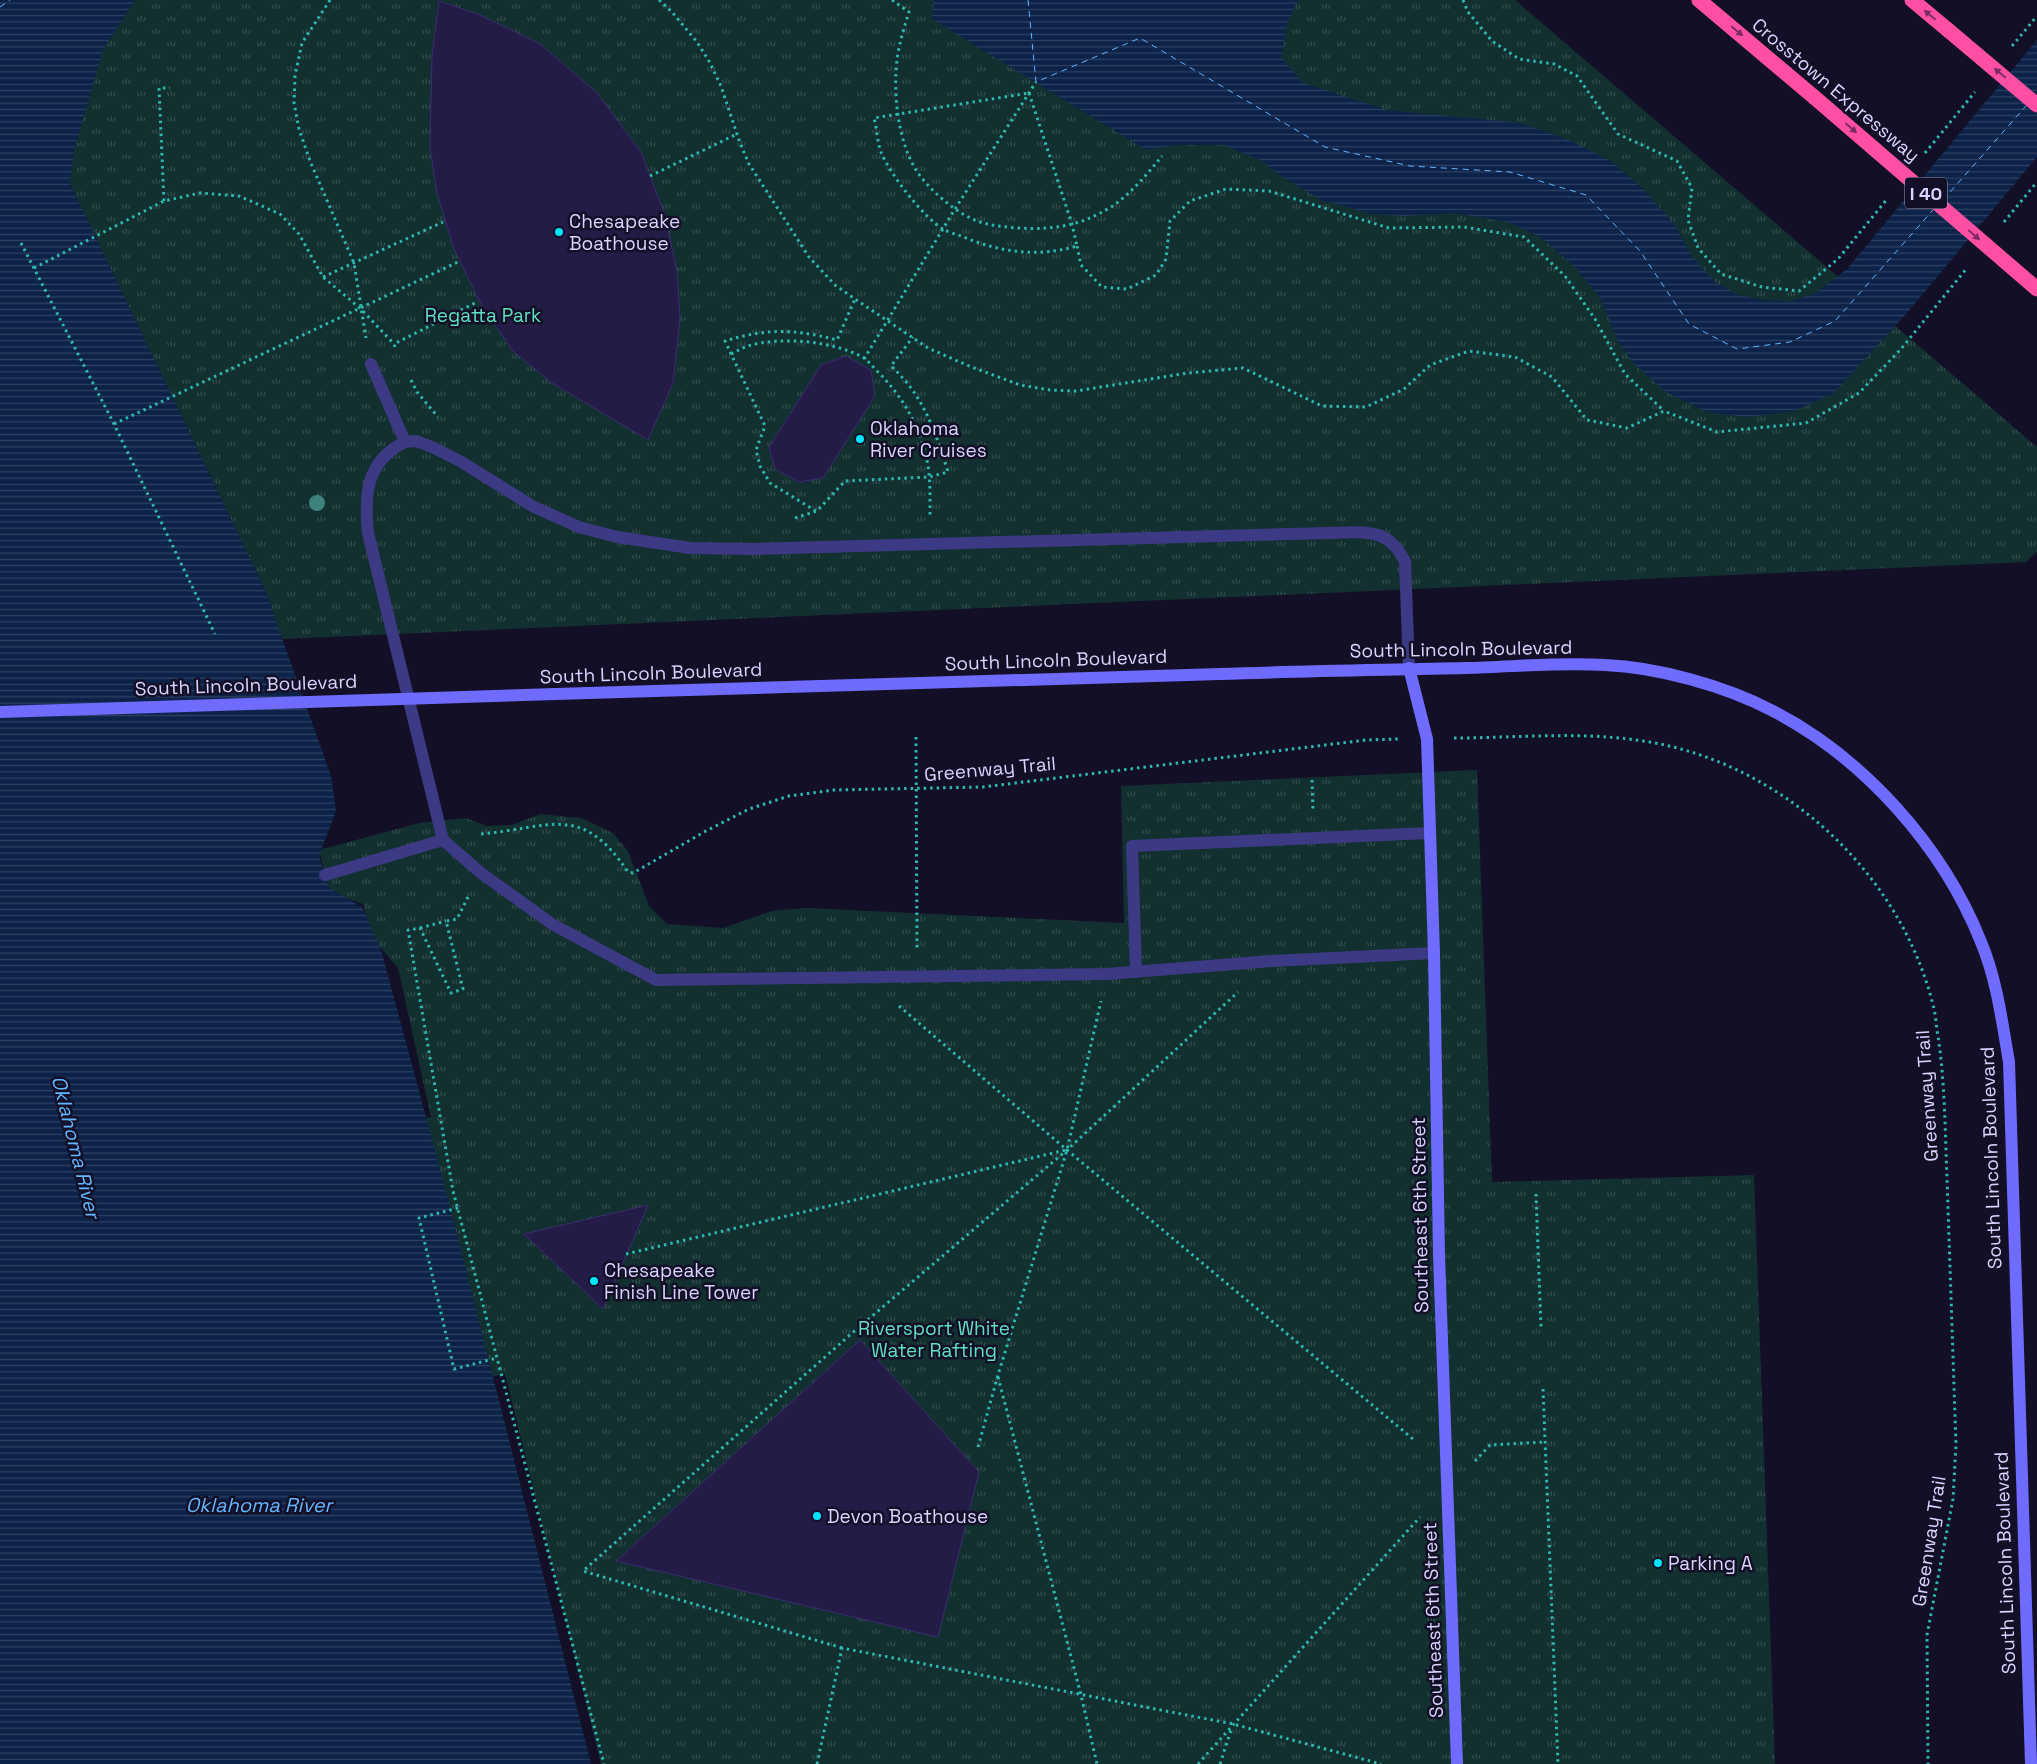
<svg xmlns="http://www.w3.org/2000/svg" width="2037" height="1764" viewBox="0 0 2037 1764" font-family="'Space Grotesk',sans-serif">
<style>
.park{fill:url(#park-tufts)}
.water{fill:url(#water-rules)}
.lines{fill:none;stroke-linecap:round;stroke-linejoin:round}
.ferry{stroke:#62b6ff;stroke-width:1;stroke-dasharray:6 5;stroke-linecap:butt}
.building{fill:#241b47;stroke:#3b2d73}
.path{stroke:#2fb8b0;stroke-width:3;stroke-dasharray:2.5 4;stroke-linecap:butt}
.lane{stroke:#3d3a85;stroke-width:12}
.secondary{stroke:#6f6bff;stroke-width:12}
.highway{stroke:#ff4fa3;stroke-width:15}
.secondary-bridge{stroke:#6f6bff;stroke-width:12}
.highway-bridge{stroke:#ff4fa3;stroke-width:15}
.tree{fill:#3d827b}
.oneway{fill:#7d2c5e}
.poi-dot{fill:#00e5ff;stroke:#130f26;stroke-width:2}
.labels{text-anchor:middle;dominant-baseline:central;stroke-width:5;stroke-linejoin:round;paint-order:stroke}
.shield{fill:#130f26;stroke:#9e99be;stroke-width:1}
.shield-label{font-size:18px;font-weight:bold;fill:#d9d4ff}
.street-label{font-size:19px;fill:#d9d4ff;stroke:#130f26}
.poi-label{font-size:19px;fill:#d9d4ff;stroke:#130f26;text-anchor:start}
.park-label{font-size:19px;fill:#5fe0c0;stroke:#130f26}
.water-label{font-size:20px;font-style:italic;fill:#62b6ff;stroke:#130f26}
</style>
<defs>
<pattern id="park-tufts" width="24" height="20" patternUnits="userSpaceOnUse" patternTransform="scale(1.25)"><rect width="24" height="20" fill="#12302f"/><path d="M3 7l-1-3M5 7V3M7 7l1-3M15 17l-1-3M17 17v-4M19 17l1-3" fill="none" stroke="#344d4e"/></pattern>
<pattern id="water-rules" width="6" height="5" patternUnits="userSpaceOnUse" patternTransform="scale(1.25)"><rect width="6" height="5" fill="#0c2248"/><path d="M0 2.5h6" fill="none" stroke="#2f4163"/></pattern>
</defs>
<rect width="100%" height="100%" fill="#130f26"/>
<g class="park">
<path d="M0 0H1515L2037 447V552L2026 562 282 639 265 590 70 184Z"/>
<path d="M1477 770 1492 1182 1754 1175 1775 1764H601L505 1374 446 1386 365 1135 431 1117 398 968 372 938 363 904 330 893 319 850 419 823 466 818 487 826 512 825 540 814 581 818 613 833 628 851 649 906 667 924 723 928 772 911 806 908 1124 923 1121 786Z"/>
</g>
<g class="water">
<path d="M0 0H135L103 50 74 150 70 184 265 590 331 776 336 811 319 856 329 888 362 907 382 953 449 1203 591 1764H0Z"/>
<path d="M934 0H1298L1288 22 1281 57 1303 83 1387 110 1521 123 1569 140 1611 161 1642 188 1674 224 1693 258 1714 281 1739 295 1763 300 1791 301 1814 294 1847 269 2037 40V157L1907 313 1834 393 1795 411 1747 417 1706 412 1666 392 1634 364 1618 341 1600 298 1576 268 1539 236 1507 222 1455 213 1403 216 1372 214 1321 200 1275 172 1262 161 1224 145H1178L1146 150 932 19Z"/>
</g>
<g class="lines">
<g class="ferry">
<path d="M1028 0 1036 82 1140 38 1325 147 1410 166 1510 172 1586 195 1640 251 1689 324 1737 349 1790 342 1835 321 1933 210"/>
<path d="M0 7 10 0"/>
<path d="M1943 200 2026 106"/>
</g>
</g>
<g class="building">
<path d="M439 1 480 15 540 44 597 93 641 152 665 215 677 272 680 318 673 383 648 440 552 383 512 350 481 304 454 249 437 193 430 148 432 56Z"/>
<path d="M846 356 871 370 875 396 823 478 799 482 775 469 769 447 821 365Z"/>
<path d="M648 1205 603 1309 524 1234Z"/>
<path d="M860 1340 979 1472 938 1637 616 1561Z"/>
</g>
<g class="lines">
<g class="path">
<path d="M330 0 302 43 295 76 294 103 299 129 310 161 354 263 366 338"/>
<path d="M659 0 672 12 697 42 709 61 721 86 740 143 749 164 809 257 835 285 855 299 928 348 969 366 1020 385 1050 390 1076 391 1188 373 1243 368 1322 406 1366 407 1404 389 1430 365 1469 351 1515 357 1552 377 1587 420 1627 428 1664 411 1717 432 1806 423 1859 393 1901 349 1967 268"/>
<path d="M892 0 909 12C904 28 899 44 897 60 893 94 898 141 916 170 929 190 958 215 980 222 993 226 1005 227 1018 228 1054 230 1080 226 1111 207 1131 194 1147 174 1162 156"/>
<path d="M1463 0 1468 12 1492 41 1519 59 1554 64 1577 76 1618 134 1677 161 1692 188 1688 220 1698 248 1721 274 1762 287 1799 291 1838 259 1888 198"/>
<path d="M2012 46 2037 16"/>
<path d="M1029 93 1072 224 1077 246C1037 258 999 252 961 236 955 234 948 232 943 229 924 218 889 173 881 152 877 141 877 129 874 118Z"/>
<path d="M1925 153 1975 92"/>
<path d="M650 176 737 134"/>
<path d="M164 201 159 88H170"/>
<path d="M2004 222 2037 182"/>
<path d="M21 243 114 424 215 634"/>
<path d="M1077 246 1081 265 1102 287 1127 289 1156 275 1166 259 1170 221 1190 201 1226 189 1269 191 1389 228 1464 227 1524 237 1565 276 1595 319 1625 374 1664 411"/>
<path d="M34 268 164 201 200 193 239 196 280 214 299 234 323 277 361 309 394 344"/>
<path d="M323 277 443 222"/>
<path d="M395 347 394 344 477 302"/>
<path d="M731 354C737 351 742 348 748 346 780 336 835 341 864 358 869 362 873 367 878 372 900 394 915 418 924 449 931 470 930 494 930 517"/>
<path d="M864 359 955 209 1036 82"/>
<path d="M411 380 417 392 438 417"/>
<path d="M114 424 460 261"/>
<path d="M816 511 770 483 760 466 756 450 765 426 725 341C767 328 795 329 837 340L855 299"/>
<path d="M795 518 817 511 845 481 929 477 948 472C935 431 924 396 891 366L913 337"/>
<path d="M916 737 917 949"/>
<path d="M1454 738C1517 738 1580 731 1643 741 1779 761 1900 871 1933 1005 1936 1015 1936 1026 1938 1036 1945 1083 1945 1130 1947 1178 1950 1267 1953 1356 1956 1445L1953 1499 1927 1635 1928 1764"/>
<path d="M1312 780 1313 810"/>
<path d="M481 834C550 828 581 802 628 872L633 873 704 832 749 809 789 796 834 790 983 787 1366 740 1398 739"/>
<path d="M468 897 457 919 446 921 463 989 451 993 420 928 408 930 453 1191 604 1764"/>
<path d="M420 928 446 921"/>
<path d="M899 1006 1067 1150 1413 1439"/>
<path d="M1536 1194 1541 1328"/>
<path d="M458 1208 419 1218 454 1369 497 1358"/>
<path d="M626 1254 1066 1150"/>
<path d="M998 1377 1081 1695 1097 1764"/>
<path d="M1543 1389 1558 1764"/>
<path d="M978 1447 998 1375 1067 1150 1101 1001"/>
<path d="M1475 1461 1490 1445 1545 1442"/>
<path d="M842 1648 583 1571 851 1334 1067 1150 1238 992"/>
<path d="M817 1764 842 1648 1233 1724 1381 1764"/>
<path d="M1198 1764 1420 1517"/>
<path d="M1220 1764 1232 1727"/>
</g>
<g class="lane">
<path d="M371 364 405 442C366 461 364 495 368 533L443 840 481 873 552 924 656 980 1107 974 1272 961 1434 953"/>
<path d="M405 442 416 441 432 447 460 461 534 507 579 527 617 537 690 548 752 549 1327 533C1362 533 1388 525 1405 562L1409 668"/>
<path d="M325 875 443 840"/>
<path d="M1136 972 1132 846 1429 833"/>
</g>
<g class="secondary">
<path d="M1409 668 1427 739 1434 953 1439 1255 1457 1764"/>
<path d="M588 693C799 687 1009 680 1220 674 1302 671 1384 670 1466 668 1512 667 1559 662 1605 665 1657 667 1725 686 1771 710 1863 757 1943 846 1981 942 1997 980 2002 1022 2009 1062L2031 1764"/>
</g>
<g class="highway">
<path d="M1699 0 1814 97"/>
<path d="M1912 0 1948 30"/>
</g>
<path class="secondary-bridge" d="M0 712 588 693"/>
<g class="highway-bridge">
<path d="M1948 30 2037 105"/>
<path d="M1814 97 2037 289"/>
</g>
</g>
<circle class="tree" cx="317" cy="503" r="8"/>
<defs><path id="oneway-solid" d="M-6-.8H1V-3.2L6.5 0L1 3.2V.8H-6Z" transform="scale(1.25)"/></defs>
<g class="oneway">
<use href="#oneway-solid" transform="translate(1930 15) rotate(-140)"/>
<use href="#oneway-solid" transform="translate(1737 31) rotate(40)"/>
<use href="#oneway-solid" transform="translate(2000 73) rotate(-140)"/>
<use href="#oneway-solid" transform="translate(1851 128) rotate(41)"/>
<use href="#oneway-solid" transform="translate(1974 235) rotate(41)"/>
</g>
<g class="poi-dot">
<circle cx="559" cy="232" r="5"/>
<circle cx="860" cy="439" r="5"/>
<circle cx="594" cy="1281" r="5"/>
<circle cx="817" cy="1516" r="5"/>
<circle cx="1658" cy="1563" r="5"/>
</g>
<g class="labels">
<rect class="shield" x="1905" y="177.5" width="42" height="31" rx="4"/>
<g class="shield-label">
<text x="1926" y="193">I 40</text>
</g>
<g class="street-label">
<text transform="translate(1836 90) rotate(40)">Crosstown Expressway</text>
<text transform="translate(1461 649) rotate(-1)">South Lincoln Boulevard</text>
<text transform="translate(1056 660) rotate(-2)">South Lincoln Boulevard</text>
<text transform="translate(651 673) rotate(-2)">South Lincoln Boulevard</text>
<text transform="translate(246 685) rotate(-2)">South Lincoln Boulevard</text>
<text transform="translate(990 769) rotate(-5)">Greenway Trail</text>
<text transform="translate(1927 1096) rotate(-94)">Greenway Trail</text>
<text transform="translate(1991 1158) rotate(-92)">South Lincoln Boulevard</text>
<text transform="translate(1420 1215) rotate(-91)">Southeast 6th Street</text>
<text transform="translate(1929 1541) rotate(-81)">Greenway Trail</text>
<text transform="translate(2005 1563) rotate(-92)">South Lincoln Boulevard</text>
<text transform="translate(1433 1620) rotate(-92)">Southeast 6th Street</text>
</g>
<g class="poi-label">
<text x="569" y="221">Chesapeake<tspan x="569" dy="22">Boathouse</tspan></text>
<text x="870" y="428">Oklahoma<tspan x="870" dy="22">River Cruises</tspan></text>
<text x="604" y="1270">Chesapeake<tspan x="604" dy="22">Finish Line Tower</tspan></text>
<text x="827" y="1516">Devon Boathouse</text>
<text x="1668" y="1563">Parking A</text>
</g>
<g class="park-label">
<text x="483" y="315">Regatta Park</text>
<text x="934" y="1328">Riversport White<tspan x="934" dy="22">Water Rafting</tspan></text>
</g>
<g class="water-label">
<text transform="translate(76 1147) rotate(76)">Oklahoma River</text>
<text x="259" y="1505">Oklahoma River</text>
</g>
</g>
</svg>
